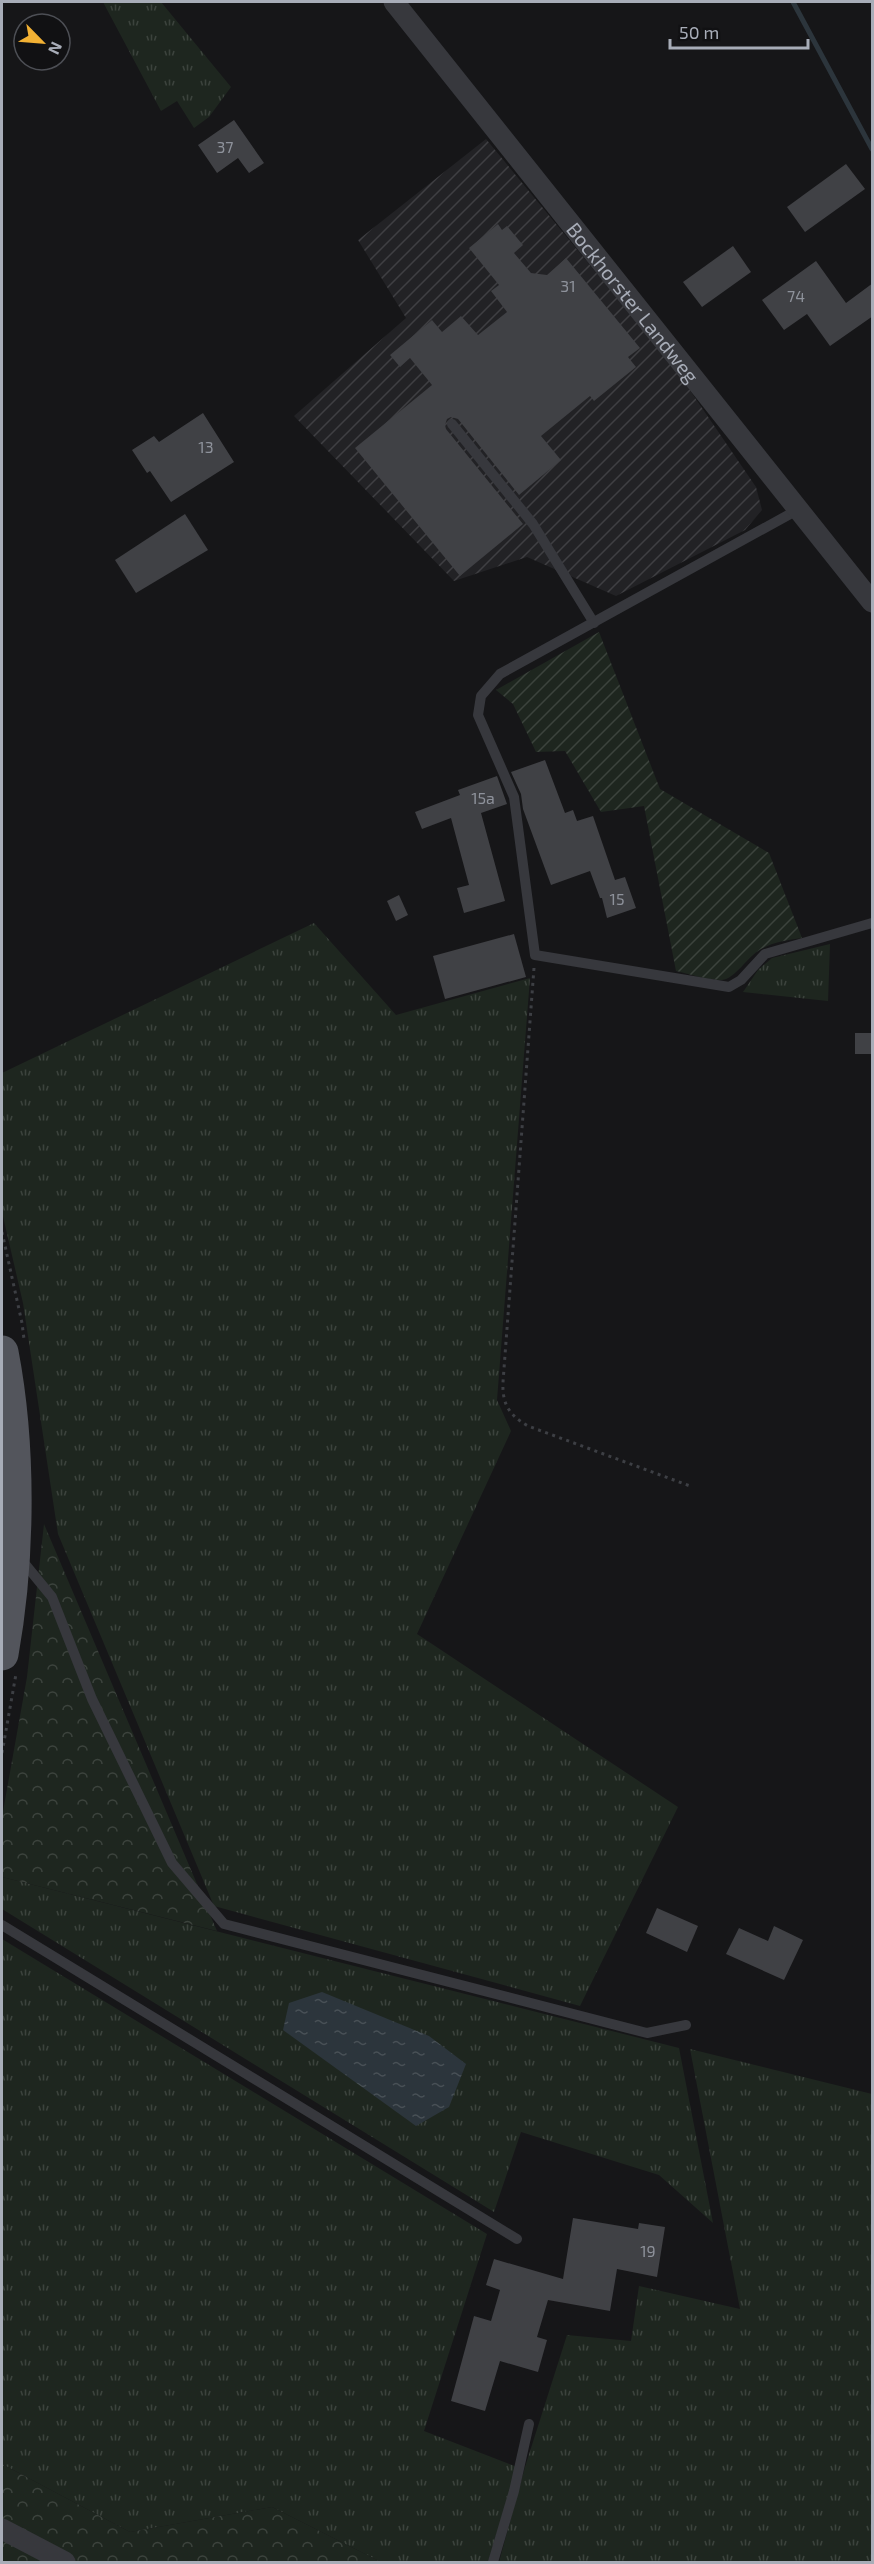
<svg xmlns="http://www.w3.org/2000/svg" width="874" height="2564" viewBox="0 0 874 2564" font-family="'Exo 2',sans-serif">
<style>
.industrial{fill:url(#industrial-furrows)}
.grass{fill:url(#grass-tufts)}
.forest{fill:url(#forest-crowns)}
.garden{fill:url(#garden-furrows)}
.water{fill:url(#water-ripples)}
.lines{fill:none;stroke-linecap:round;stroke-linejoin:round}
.stream{stroke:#2c353c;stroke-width:5}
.building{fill:#404145}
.path{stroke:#3d3f44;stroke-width:3;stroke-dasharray:3 4.5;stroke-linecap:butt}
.lane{stroke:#37383d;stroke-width:10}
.street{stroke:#37383d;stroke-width:21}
.primary{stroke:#53555c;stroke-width:33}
.labels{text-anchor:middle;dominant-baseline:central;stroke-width:5;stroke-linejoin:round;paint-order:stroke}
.number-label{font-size:16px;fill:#8e929b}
.street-label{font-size:20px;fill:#a8adb8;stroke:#111113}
</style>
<defs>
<pattern id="industrial-furrows" width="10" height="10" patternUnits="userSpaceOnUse" patternTransform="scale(1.5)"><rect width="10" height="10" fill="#222225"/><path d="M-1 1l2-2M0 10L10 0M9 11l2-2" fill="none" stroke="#3f3f43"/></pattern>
<pattern id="grass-tufts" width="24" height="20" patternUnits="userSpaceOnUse" patternTransform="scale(1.5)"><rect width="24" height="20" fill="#1e261f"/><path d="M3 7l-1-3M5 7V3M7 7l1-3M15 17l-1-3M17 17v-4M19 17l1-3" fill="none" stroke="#3c433d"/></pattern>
<pattern id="forest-crowns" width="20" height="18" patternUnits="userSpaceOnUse" patternTransform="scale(1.5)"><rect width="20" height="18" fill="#1e261f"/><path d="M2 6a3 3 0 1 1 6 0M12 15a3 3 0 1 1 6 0" fill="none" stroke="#3c433d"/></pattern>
<pattern id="garden-furrows" width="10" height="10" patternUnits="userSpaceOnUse" patternTransform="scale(1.5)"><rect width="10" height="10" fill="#1e261f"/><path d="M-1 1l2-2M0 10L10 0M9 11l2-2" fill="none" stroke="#3c433d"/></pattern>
<pattern id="water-ripples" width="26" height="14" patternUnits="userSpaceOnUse" patternTransform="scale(1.5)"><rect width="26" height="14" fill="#2c353c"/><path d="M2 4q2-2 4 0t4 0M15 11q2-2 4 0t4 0" fill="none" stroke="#485056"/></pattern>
</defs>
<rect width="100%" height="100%" fill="#161618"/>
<path class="industrial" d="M486 139 674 367 756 487 762 510 745 530 616 596 527 557 454 581 294 416 406 318 358 240Z"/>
<g class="grass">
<path d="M103 2H161L231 87 209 117 194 128 177 101 161 111Z"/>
<path d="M314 923 396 1015 530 978 497 1400 511 1431 417 1634 678 1807 580 2006 214 1906 58 1534 23 1303 2 1212V1073Z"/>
<path d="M830 944 828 1001 743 992 758 970 772 958Z"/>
<path d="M2 1877 679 2048 713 2223 659 2175 521 2132 494 2212 2 1909Z"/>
<path d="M2 1939 487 2234 424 2431 517 2467 488 2562H381L272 2507 130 2532 2 2464Z"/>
<path d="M690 2049 872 2094V2562H499L525 2467 567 2335 631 2341 639 2286 740 2309Z"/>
</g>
<g class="forest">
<path d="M44 1524 217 1931 2 1877V1817L27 1677Z"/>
<path d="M2 2464 130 2532 272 2507 381 2562H2Z"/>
</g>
<path class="garden" d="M599 632 660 789 769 853 802 938C787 940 774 942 761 949 747 957 735 979 722 980 707 980 690 974 676 971L644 806 601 812 565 751 536 752 513 704 496 690Z"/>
<path class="water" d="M322 1992 429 2036 466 2064 449 2107 416 2126 283 2030 289 2003Z"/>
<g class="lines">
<path class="stream" d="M793 2 872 149"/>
</g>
<g class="building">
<path d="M234 120 264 163 249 173 238 158 217 173 198 145Z"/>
<path d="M846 164 865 189 805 232 787 207Z"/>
<path d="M498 224 502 230 507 226 523 245 514 253 531 273 547 275 566 258 640 348 628 357 636 367 594 401 590 396 541 436 561 460 519 495 458 419 451 417 447 419 445 425 446 429 523 524 460 576 355 448 432 385 410 358 400 367 390 355 432 320 442 332 461 316 478 335 507 312 491 291 499 285 469 248Z"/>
<path d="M733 246 751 272 702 307 683 282Z"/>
<path d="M816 261 846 303 873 283V316L830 346 807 314 784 330 762 300Z"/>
<path d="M203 413 234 462 171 502 150 471 147 473 132 450 154 436 159 442Z"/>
<path d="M185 514 208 550 136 593 115 560Z"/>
<path d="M545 760 565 813 573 810 577 821 593 816 615 880 625 877 636 908 607 918 602 898H600L590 871 551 885 523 809 521 794 511 772Z"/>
<path d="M497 776 507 804 481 813 505 901 464 913 457 888 469 885 451 818 422 829 415 812 460 795 458 790Z"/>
<path d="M399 895 408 915 396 921 387 901Z"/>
<path d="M514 934 526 977 445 999 433 956Z"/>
<rect x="855" y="1033" width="18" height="21"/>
<path d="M657 1908 698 1926 687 1952 646 1933Z"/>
<path d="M774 1926 803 1940 784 1980 726 1954 739 1928 768 1941Z"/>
<path d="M573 2218 638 2229 639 2223 665 2227 657 2277 617 2269 610 2311 548 2300 537 2337 547 2340 538 2372 500 2361 485 2411 451 2401 474 2316 491 2321 500 2290 486 2285 494 2259 563 2279Z"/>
</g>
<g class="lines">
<g class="path">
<path d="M534 968 503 1382C502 1404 509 1415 528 1426L690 1486"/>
<path d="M2 1232 22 1323 24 1339"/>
<path d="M2 1753 16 1674"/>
</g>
<g class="lane">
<path d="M452 424 533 524 594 623"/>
<path d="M799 509 500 674 481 696 478 715 514 797 535 955 729 987 741 980 765 954 872 923"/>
<path d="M20 1558 52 1597 92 1699 172 1863 224 1924 647 2033 686 2025"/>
<path d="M2 1925 517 2239"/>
<path d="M493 2562 514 2491 529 2424"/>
</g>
<g class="street">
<path id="s1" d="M394 2 872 602"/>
<path d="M2 2529 65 2562"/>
</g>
<path class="primary" d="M2 1352C20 1446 19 1559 2 1654"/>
</g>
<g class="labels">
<g class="number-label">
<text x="225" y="146">37</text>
<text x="568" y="285">31</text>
<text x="796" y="295">74</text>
<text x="206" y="446">13</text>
<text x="483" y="797">15a</text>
<text x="617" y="898">15</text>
<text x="648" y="2250">19</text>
</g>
<g class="street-label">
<text stroke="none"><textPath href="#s1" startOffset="384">Bockhorster Landweg</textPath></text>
</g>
</g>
<rect width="874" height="2564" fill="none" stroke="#a8adb8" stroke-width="6"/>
<g transform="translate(42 42) rotate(115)"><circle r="28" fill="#111113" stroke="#4d4f55" stroke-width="1.5"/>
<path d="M0-4.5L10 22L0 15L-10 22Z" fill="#f2b134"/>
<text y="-9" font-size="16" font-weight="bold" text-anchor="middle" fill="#a8adb8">N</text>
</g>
<path d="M670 39v9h138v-9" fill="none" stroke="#a8adb8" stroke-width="3"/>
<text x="679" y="39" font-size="18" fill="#a8adb8" stroke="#111113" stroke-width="4.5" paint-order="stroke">50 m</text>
</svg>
